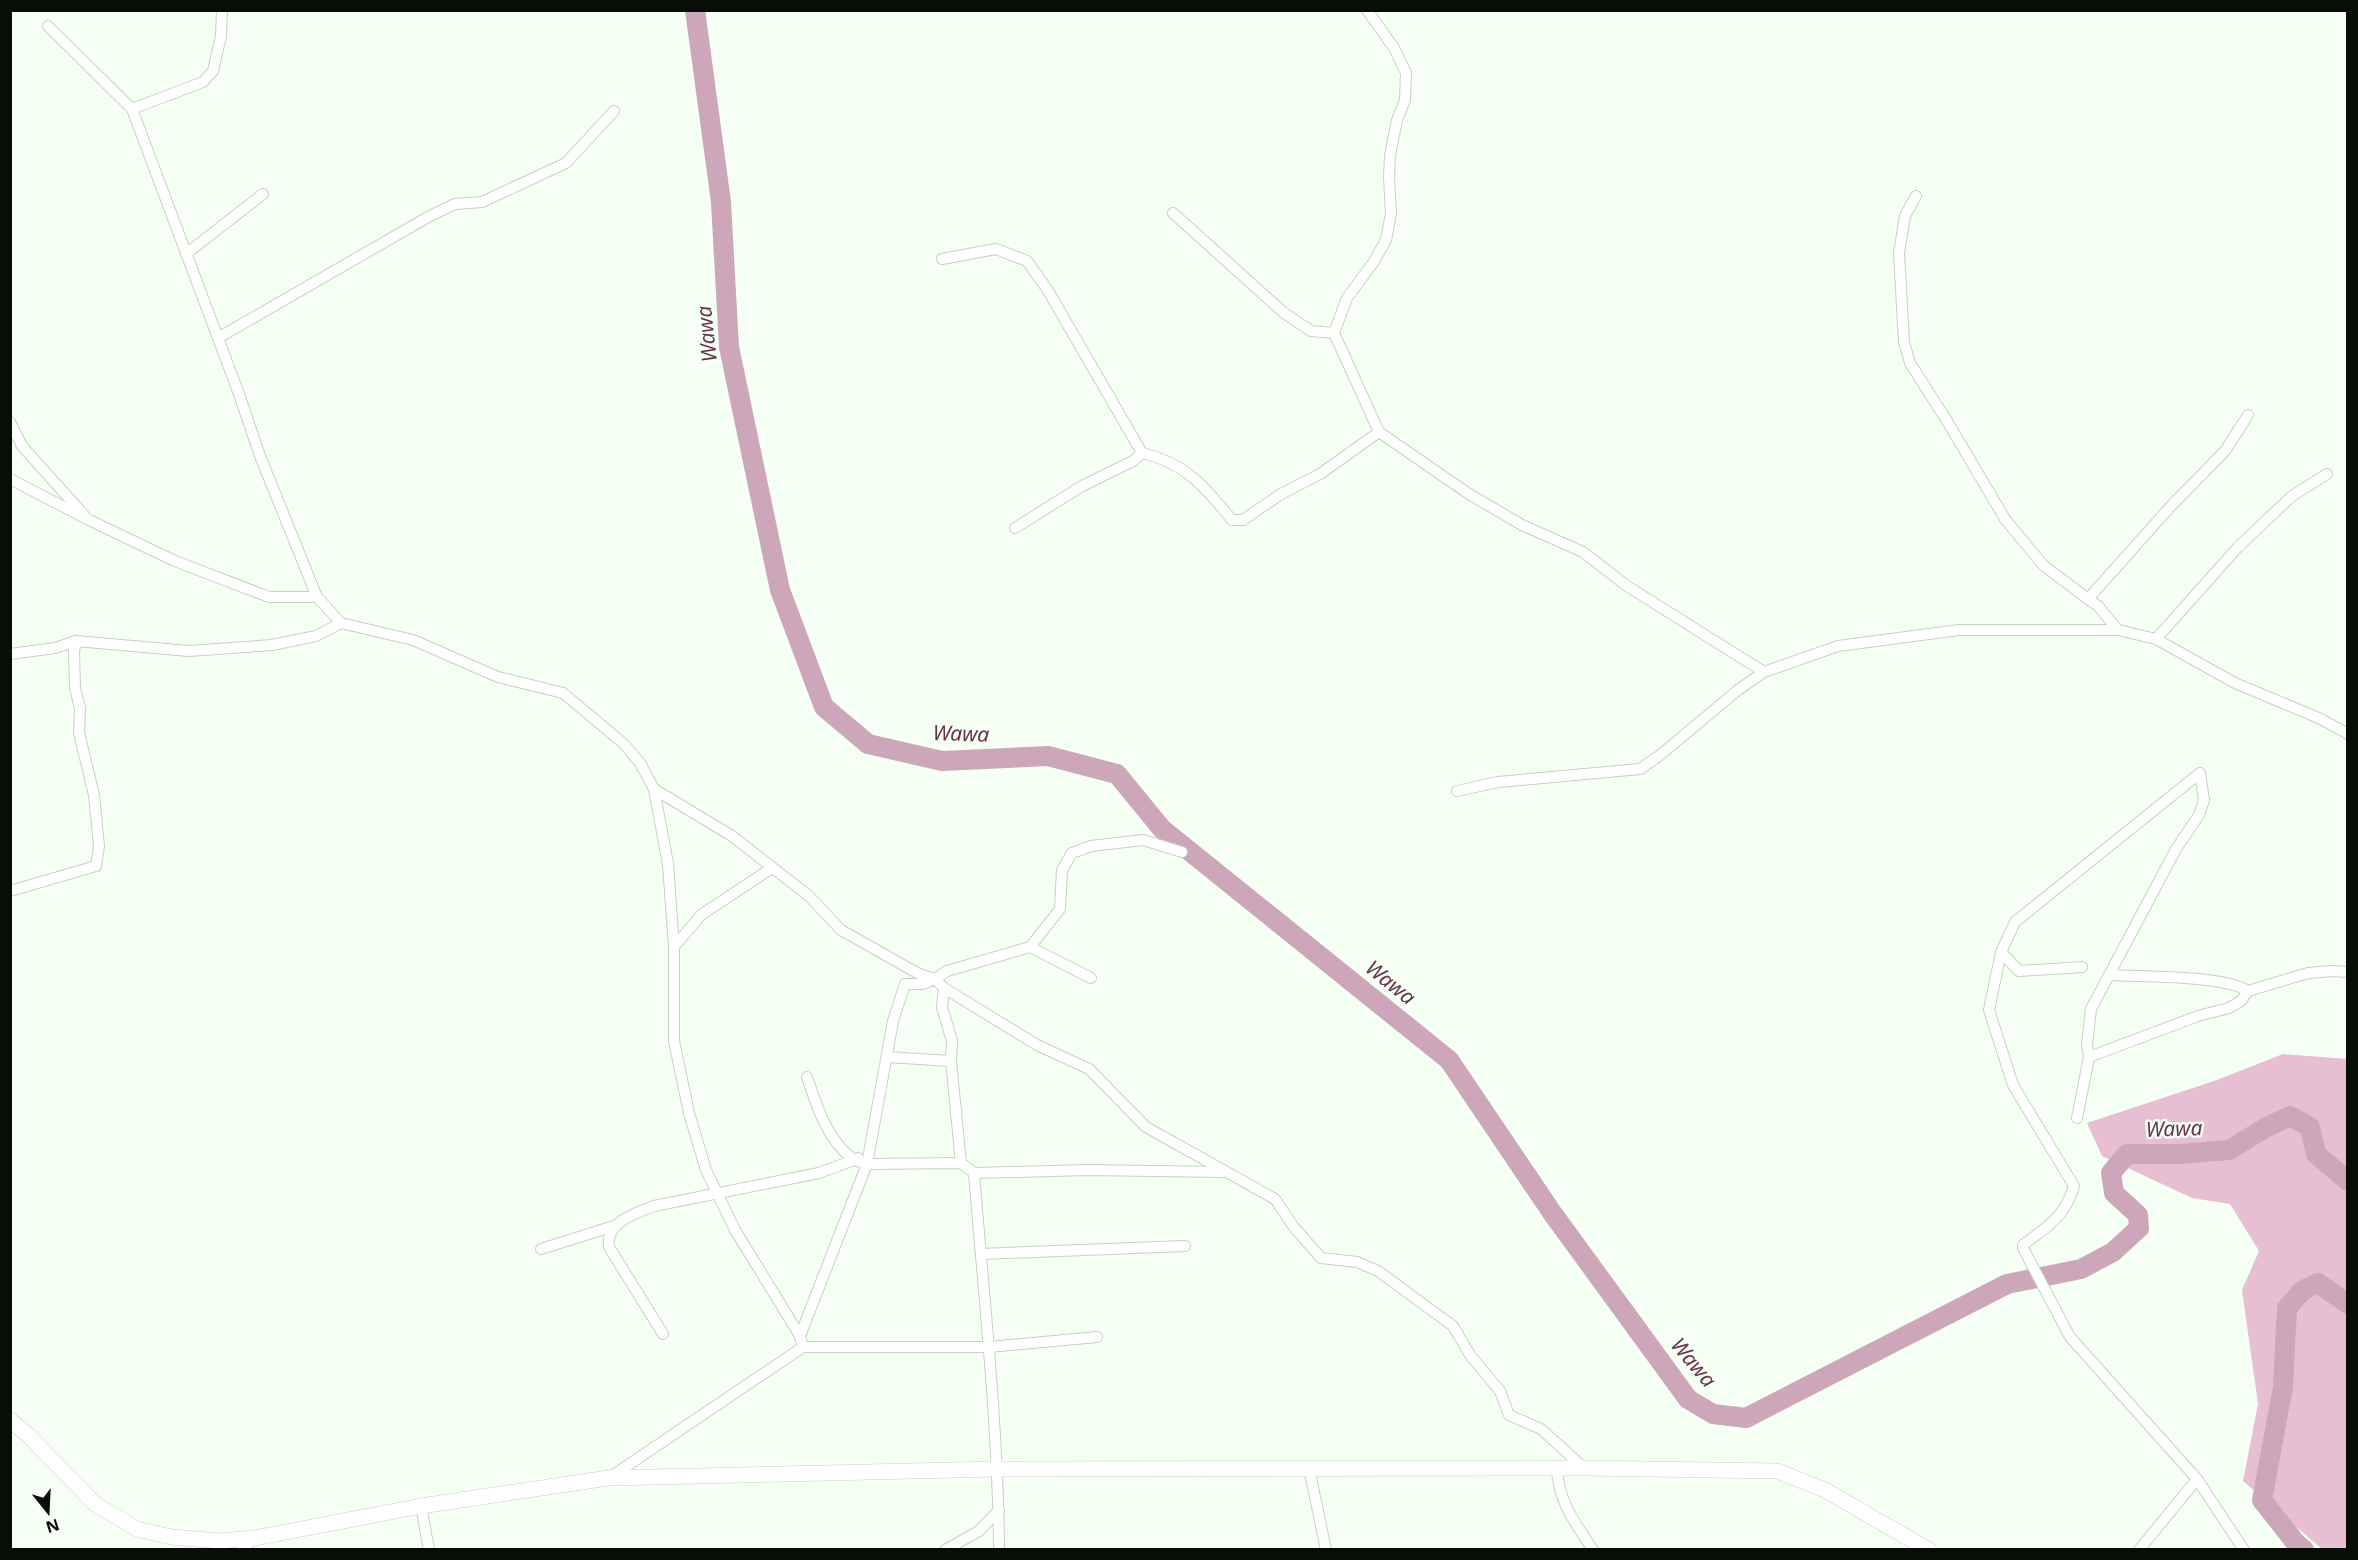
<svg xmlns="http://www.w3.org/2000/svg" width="2358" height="1560" viewBox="0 0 2358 1560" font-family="'Noto Sans',sans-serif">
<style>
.forest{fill:#e7bed2}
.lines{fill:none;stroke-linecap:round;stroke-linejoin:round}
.river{stroke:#cea6ba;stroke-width:20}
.minor-casing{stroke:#c4d3c1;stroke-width:12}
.highway-casing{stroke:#c4d3c1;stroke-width:16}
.minor{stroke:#fff;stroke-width:10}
.highway{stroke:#fff;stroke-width:15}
.labels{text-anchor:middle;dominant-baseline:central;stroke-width:5;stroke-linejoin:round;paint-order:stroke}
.water-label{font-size:21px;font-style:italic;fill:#673350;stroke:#f5fff4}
</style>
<rect width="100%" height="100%" fill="#f5fff4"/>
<path class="forest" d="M2283 1054 2347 1059V1549H2322L2243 1481 2258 1404 2242 1290 2259 1251 2230 1204 2192 1198 2102 1156 2087 1123 2217 1080Z"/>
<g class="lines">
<g class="river">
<path d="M695 10 721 202 729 347 780 590 824 707 868 744 942 761 1048 756 1117 774 1162 829 1449 1060 1553 1214 1688 1399 1713 1414 1746 1418 2007 1284 2081 1269 2113 1252 2139 1228 2138 1215 2114 1193 2111 1173 2127 1154H2180L2229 1150 2265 1128 2290 1116 2310 1127 2316 1154 2348 1181"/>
<path d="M2304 1550 2295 1542 2262 1500 2283 1387 2287 1308 2303 1290 2318 1283 2348 1304"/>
</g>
<g class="minor-casing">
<g id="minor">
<path d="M1367 10 1394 48 1406 73 1405 100 1397 120 1390 156 1389 177 1391 214 1386 240 1373 263 1347 298 1334 333 1379 432 1469 494 1522 525 1583 552 1627 586 1764 672"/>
<path d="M48 26 132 109 239 394 260 456 317 597"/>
<path d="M132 109 203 82 213 71 221 36 222 10"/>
<path d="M1916 196 1905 216 1899 253 1904 342 1910 363 1947 421 2005 519 2043 565 2088 599 2171 506 2225 451 2248 415"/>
<path d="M1173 213 1284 313 1311 331 1334 333"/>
<path d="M186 254 263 194"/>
<path d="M942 259 996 249 1027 261 1047 289 1142 453C1186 463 1205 487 1232 520H1243L1281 494 1320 474 1379 432"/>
<path d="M218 338 428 217 455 204 482 202 566 163 614 111"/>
<path d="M10 422 22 446 84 515"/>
<path d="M10 479 89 520 175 561 269 597H317L341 623 413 640 498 677 563 693 624 744 640 763 654 789 668 864 674 947V1041L689 1113 706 1170 735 1230 800 1336 803 1347 609 1478"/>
<path d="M1015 528 1082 486 1133 461 1142 453"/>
<path d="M2088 599 2098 606 2118 630"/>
<path d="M2156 639 2238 547 2292 496 2327 474"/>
<path d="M10 654 55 648 76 641 189 651 272 645 316 636 341 623"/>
<path d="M654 789 732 836 809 896 841 930 919 974 935 979 947 971 1030 947 1060 909 1062 870 1072 853 1091 846 1143 840 1182 852"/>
<path d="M1457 791 1498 782 1640 769 1659 756 1738 690 1764 672 1838 646 1959 630H2118L2156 639 2235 683 2321 719 2348 734"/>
<path d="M10 891 96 866 99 846 94 795 79 733 80 708 75 688 74 651 76 641"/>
<path d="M674 947 701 915 772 868"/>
<path d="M1030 947 1091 978"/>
<path d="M2001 952 1989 1010 2013 1085 2074 1186C2065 1217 2047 1227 2023 1245V1248L2070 1337 2197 1479 2244 1550"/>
<path d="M2111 975C2142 977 2225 975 2248 991"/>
<path d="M944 988 942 1007 952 1041 951 1061 961 1163"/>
<path d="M887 1057 951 1061"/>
<path d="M2089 1057 2198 1016 2229 1008 2241 1001 2248 991 2308 973 2332 971 2348 972"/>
<path d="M807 1077C817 1107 827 1140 854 1160L858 1158"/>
<path d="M2077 1118 2089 1057 2087 1045 2091 1009 2176 849 2199 815 2204 800 2200 773 2015 922 2001 952 2019 971 2082 967"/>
<path d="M974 1173 1088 1170 1222 1172"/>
<path d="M541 1249 614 1226"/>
<path d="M981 1254 1185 1246"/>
<path d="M663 1334 609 1247C605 1222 636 1213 654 1206L819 1173 854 1160 867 1164 961 1163 974 1173C984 1298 998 1424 999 1550"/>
<path d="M800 1336 867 1164 893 1021 905 984H923L935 979 944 988 1037 1045 1089 1069 1146 1127 1275 1199 1293 1226 1321 1258 1357 1262 1378 1271 1453 1326 1470 1355 1500 1391 1509 1415 1541 1429 1584 1468"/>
<path d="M803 1347H989L1097 1337"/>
<path d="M1309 1468 1326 1550"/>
<path d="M1557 1469C1558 1501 1576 1524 1593 1550"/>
<path d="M421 1506 429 1550"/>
<path d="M241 1550 255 1538"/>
<path d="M945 1550 979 1531 999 1510"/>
<path d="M2139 1550 2197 1479"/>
</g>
</g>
<g class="highway-casing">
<path id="highway" d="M10 1420 28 1435 95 1504 137 1529 171 1537 220 1541 255 1538 421 1506 608 1478 996 1469 1584 1468 1777 1471 1825 1490 1929 1550"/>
</g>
<use href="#minor" class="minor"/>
<use href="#highway" class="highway"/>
</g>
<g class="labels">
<g class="water-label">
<text transform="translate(706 334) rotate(-96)">Wawa</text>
<text transform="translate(961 733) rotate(2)">Wawa</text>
<text transform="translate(1391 982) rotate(39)">Wawa</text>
<text transform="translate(2174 1128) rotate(-2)">Wawa</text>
<text transform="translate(1694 1362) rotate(50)">Wawa</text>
</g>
</g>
<rect width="2358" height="1560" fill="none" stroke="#080d08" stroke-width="24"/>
<g transform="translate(48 1512) rotate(162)" stroke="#f5fff4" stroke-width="4.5" paint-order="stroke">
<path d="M0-4.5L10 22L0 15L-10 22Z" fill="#080d08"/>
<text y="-9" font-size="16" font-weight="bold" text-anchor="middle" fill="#080d08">N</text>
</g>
</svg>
